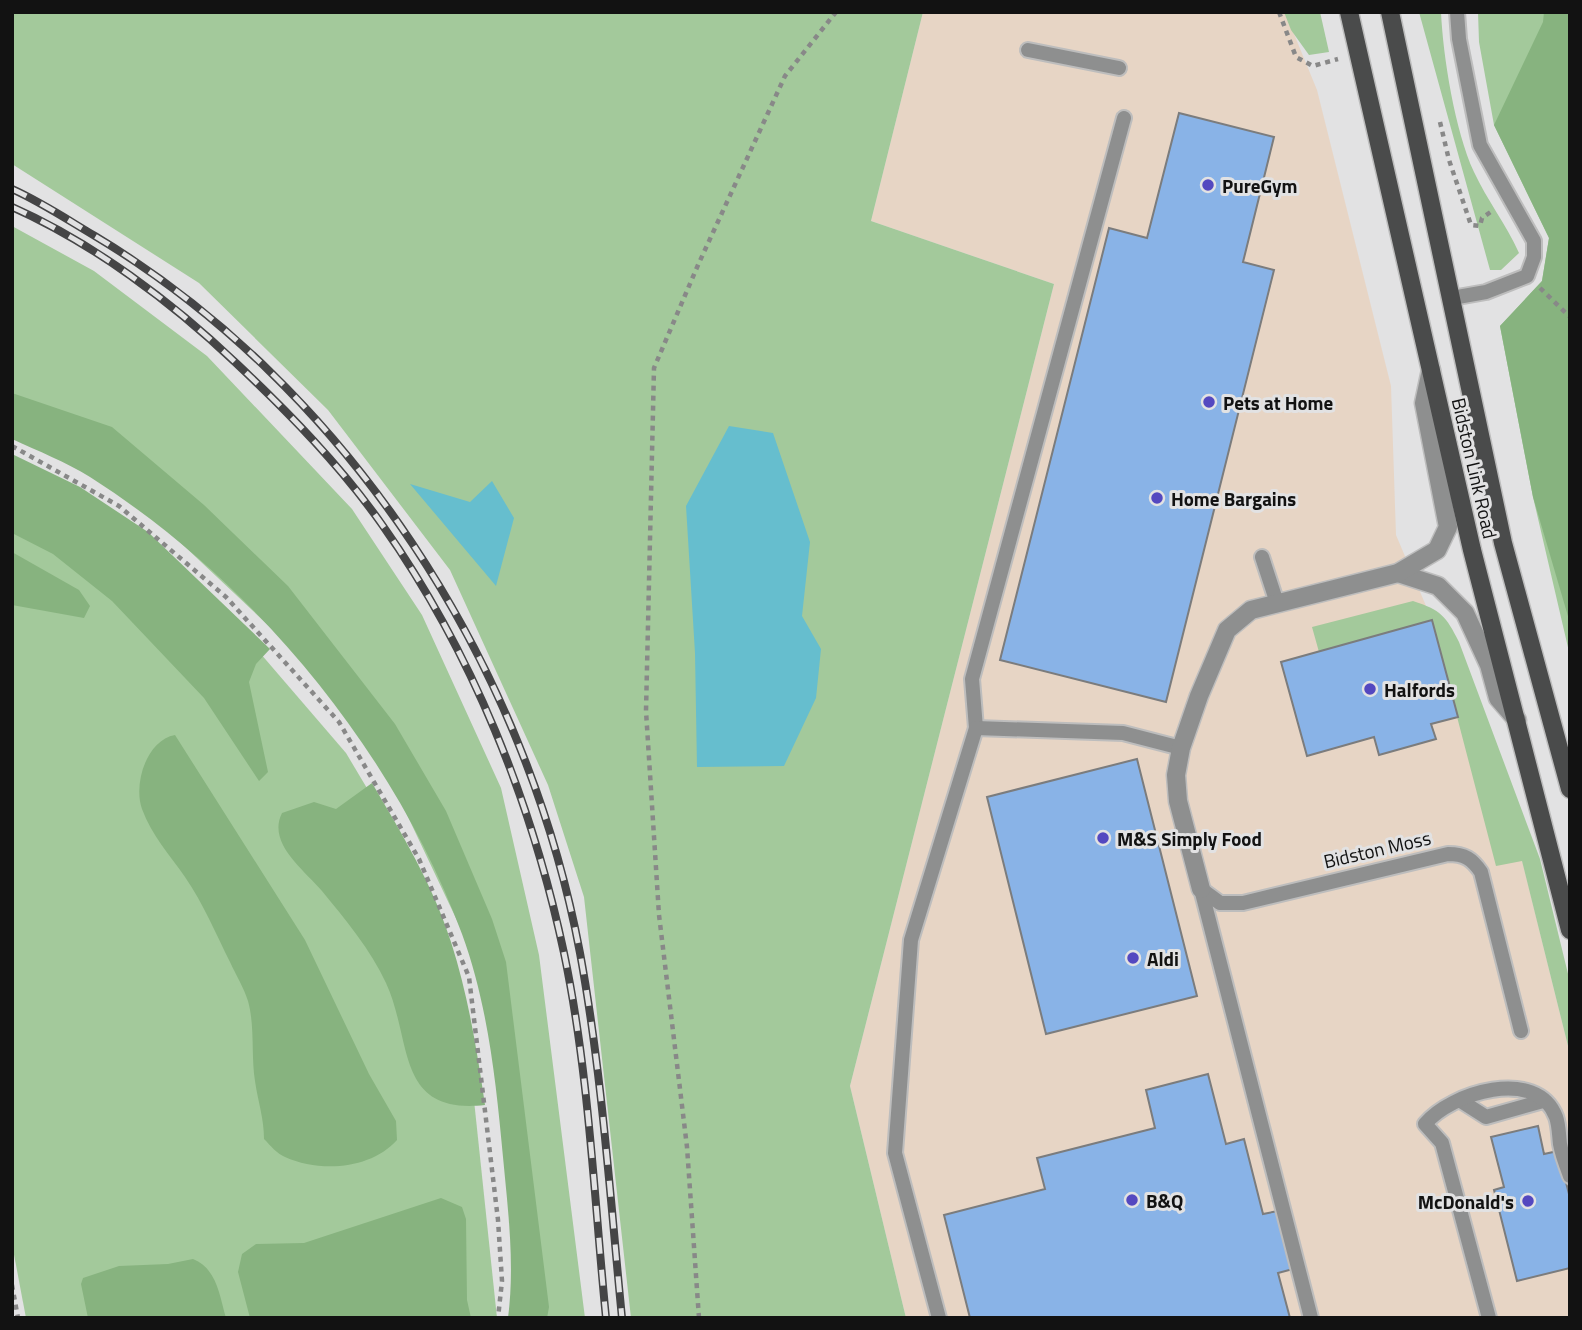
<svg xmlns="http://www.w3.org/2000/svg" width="1582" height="1330" viewBox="0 0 1582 1330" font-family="'Titillium Web',sans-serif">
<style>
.commercial{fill:#e7d5c5}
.green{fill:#a3c99b}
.forest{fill:#87b37f}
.water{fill:#66bece}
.building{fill:#89b3e7;stroke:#7b7c7d;stroke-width:2}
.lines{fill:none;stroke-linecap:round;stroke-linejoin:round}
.service-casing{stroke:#bdbdbd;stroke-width:18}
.minor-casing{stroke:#bdbdbd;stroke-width:21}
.primary-casing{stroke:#bdbdbd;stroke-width:21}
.path{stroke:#888;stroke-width:4.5;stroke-dasharray:5 5;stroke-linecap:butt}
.service{stroke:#8e8f8f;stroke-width:14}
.minor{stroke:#8e8f8f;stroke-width:18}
.primary{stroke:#4a4b4b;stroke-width:18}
.rail-casing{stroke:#454546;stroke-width:8}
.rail{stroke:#e2e2e3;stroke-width:5;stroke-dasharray:16;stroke-linecap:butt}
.poi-dot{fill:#5448c0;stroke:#e2e2e3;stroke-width:2.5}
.labels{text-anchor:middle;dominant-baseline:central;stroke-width:6;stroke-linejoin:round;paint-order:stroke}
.poi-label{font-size:19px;font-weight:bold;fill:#121212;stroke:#e2e2e3;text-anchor:start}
.street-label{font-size:19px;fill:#121212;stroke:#e2e2e3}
</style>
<rect width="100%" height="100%" fill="#e2e2e3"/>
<path class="commercial" d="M923 12H1285L1317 90 1391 386 1396 535 1432 620 1522 860 1570 1054V1318H906L850 1086 1054 284 871 221Z"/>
<g class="green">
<path d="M12 12H923L871 221 1054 284 850 1086 906 1318H631L584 897 548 785 450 570 328 410 199 283 12 164Z"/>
<path d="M1284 12H1320L1329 52 1309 55 1291 30Z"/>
<path d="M1419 12H1441C1443 57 1455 131 1474 172 1487 200 1506 224 1519 253L1501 270H1490Z"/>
<path d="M1478 12H1570V656L1533 497 1500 326 1542 281 1549 238 1494 125 1479 42Z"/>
<path d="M12 226 94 271 207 356 352 509 422 615 501 788 539 955 585 1318H513L516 1304 500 1090 488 986 365 726 288 644 77 445 12 426Z"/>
<path d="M12 458 204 588 346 753 408 857 463 996 497 1318H26L12 1244Z"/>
<path d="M1413 601C1441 610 1446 616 1459 642L1540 859 1570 982V1054L1522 861 1496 866 1432 621 1319 652 1312 627Z"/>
</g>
<g class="forest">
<path d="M1544 12H1570V623L1533 497 1500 326 1542 281 1549 238 1494 125 1543 22Z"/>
<path d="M12 393 112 427 204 505 288 586 395 724 446 811 492 919 506 962 549 1307 547 1318H508C515 1264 508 1211 503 1157 496 1082 488 1005 462 934 394 751 255 582 90 477 66 462 38 451 12 439Z"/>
<path d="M12 454 80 487 148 532 270 649 256 664 249 682 268 772 259 781 204 698 112 601 53 554 12 533Z"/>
<path d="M12 552 79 590 90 606 84 618 12 605Z"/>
<path d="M175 735 305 940 369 1074 396 1121 397 1140C371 1169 321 1173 285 1157 277 1154 270 1145 264 1139 264 1118 258 1102 255 1081 251 1056 255 1026 248 1001 244 988 236 975 230 962 216 934 203 903 185 877 169 854 152 836 142 809 133 783 147 740 175 735Z"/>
<path d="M372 783C402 834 433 885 451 942 468 995 477 1050 485 1105 395 1115 413 1042 386 983 371 950 345 919 322 891 303 869 267 843 282 813L314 802 336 809Z"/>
<path d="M441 1198 462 1207 466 1219 467 1300 471 1318H250L238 1272 242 1254 256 1244 304 1243Z"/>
<path d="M193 1259C217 1269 219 1294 226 1318H88L81 1284 83 1278 119 1266 168 1264Z"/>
</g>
<g class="water">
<path d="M729 426 773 433 810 542 802 616 821 649 816 698 784 766 697 767 695 653 686 506Z"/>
<path d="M492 481 514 518 496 586 410 484 470 502Z"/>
</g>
<g class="building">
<path d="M1179 113 1274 137 1243 262 1274 270 1166 702 1000 660 1109 228 1147 238Z"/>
<path d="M1432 620 1458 717 1431 724 1436 739 1379 755 1374 737 1307 756 1281 662Z"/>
<path d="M1137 759 1197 996 1046 1034 987 797Z"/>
<path d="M1208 1074 1226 1144 1244 1139 1263 1214 1278 1211 1293 1269 1278 1273 1290 1318H970L944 1215 1045 1189 1037 1158 1155 1128 1146 1090Z"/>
<path d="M1538 1126 1544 1154 1558 1151 1570 1198V1268L1517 1281 1494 1190 1504 1187 1491 1137Z"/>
</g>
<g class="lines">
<g class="service-casing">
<g id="service">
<path d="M1028 50 1119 68"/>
<path d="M1452 298 1486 292 1527 276 1534 257V241L1480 145 1459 39 1457 12"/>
<path d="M1262 557 1277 603"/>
<path d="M976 728 972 679 1124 118"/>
<path d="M1461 1101 1486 1117 1543 1101"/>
<path d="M939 1318 895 1153 911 940 976 728 1123 733 1181 748"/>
<path d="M1311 1318 1201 889 1220 903H1243L1448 854C1465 854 1472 859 1481 872L1521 1031"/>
<path d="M1489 1318 1442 1143 1425 1124C1450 1093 1537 1066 1556 1117 1559 1125 1559 1136 1560 1144 1562 1155 1566 1165 1570 1176"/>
</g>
</g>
<g class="minor-casing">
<g id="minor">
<path d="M1398 573 1438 586 1465 613 1489 665 1498 698 1517 720"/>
<path d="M1201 889 1178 801 1176 775 1181 748 1199 696 1227 630 1251 610 1398 573 1437 550 1448 527 1424 403 1431 370"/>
</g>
</g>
<g class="primary-casing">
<g id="primary">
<path d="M1349 12 1472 550 1570 930"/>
<path d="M1390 12 1503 543 1570 789"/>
</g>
</g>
<g class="path">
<path d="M1279 12 1296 57 1313 66 1338 59"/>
<path d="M1440 122 1449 160 1471 225 1480 226 1482 218 1492 211"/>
<path d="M1540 288 1570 317"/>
<path d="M12 446 119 506 226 597 339 722 419 859 469 977 498 1220 502 1281 498 1318"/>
<path d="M12 1285 18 1318"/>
<path d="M699 1318 687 1147 659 915 646 711 654 368 698 265 785 76 836 12"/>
</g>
<use href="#service" class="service"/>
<use href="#minor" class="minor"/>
<use href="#primary" class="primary"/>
<g class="rail-casing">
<g id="rail">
<path d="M12 189C41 202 68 220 95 236 348 388 526 664 580 953 602 1073 610 1196 622 1318"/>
<path d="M12 207C93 243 172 302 236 363 289 413 341 466 383 526 472 652 532 802 564 953 589 1072 594 1197 606 1318"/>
</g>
</g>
<use href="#rail" class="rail"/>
</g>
<g class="poi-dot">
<circle cx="1208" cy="185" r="7"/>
<circle cx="1209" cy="402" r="7"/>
<circle cx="1157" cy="498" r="7"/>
<circle cx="1370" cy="689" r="7"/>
<circle cx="1103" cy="838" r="7"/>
<circle cx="1133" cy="958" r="7"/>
<circle cx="1132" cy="1200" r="7"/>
<circle cx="1528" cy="1201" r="7"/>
</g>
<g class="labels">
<g class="poi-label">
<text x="1222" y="185">PureGym</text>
<text x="1223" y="402">Pets at Home</text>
<text x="1171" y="498">Home Bargains</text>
<text x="1384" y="689">Halfords</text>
<text x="1117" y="838">M&amp;S Simply Food</text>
<text x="1147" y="958">Aldi</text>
<text x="1146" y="1200">B&amp;Q</text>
<text x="1514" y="1201" text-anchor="end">McDonald's</text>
</g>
<g class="street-label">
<text transform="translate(1475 468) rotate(77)">Bidston Link Road</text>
<text transform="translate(1377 849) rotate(-13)">Bidston Moss</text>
</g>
</g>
<rect width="1582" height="1330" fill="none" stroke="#121212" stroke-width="28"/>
</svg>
